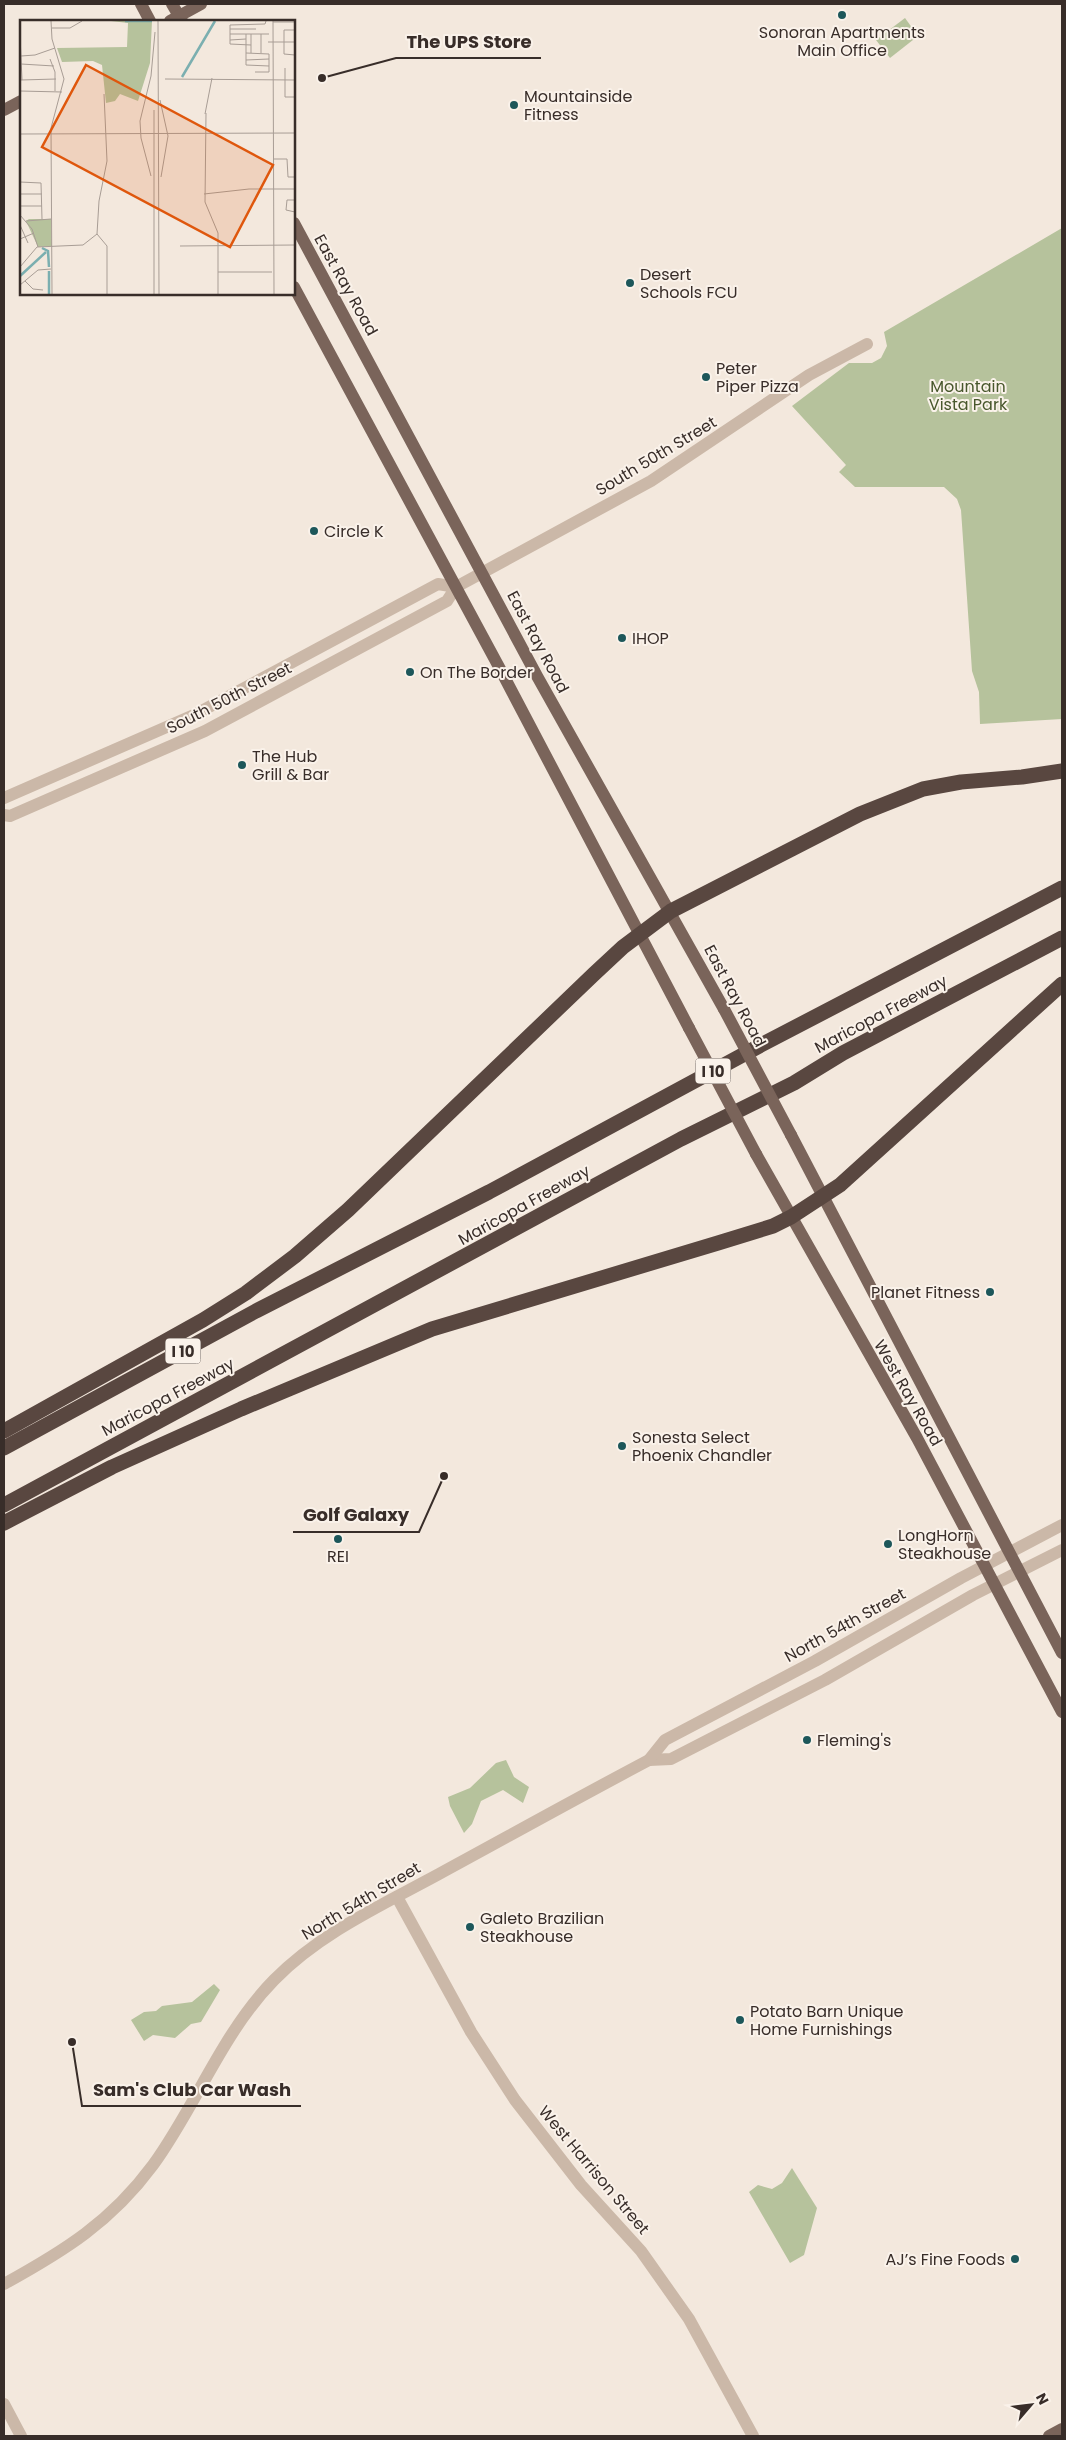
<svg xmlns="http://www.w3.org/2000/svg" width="1066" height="2440" viewBox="0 0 1066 2440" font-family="Poppins,sans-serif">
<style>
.green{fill:#b6c29c}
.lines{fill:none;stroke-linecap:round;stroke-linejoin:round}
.minor{stroke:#cbb8a8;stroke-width:12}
.major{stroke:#7a645a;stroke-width:12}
.highway{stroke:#594740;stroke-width:15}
.major-bridge{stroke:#7a645a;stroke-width:12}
.poi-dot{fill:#1d575a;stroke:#faf2ea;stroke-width:2}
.labels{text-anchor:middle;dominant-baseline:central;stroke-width:4;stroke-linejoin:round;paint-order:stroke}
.shield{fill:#faf2ea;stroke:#726863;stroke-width:1}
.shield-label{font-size:15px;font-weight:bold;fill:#382d29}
.poi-label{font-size:16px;fill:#382d29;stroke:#faf2ea;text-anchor:start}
.street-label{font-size:16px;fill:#382d29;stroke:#faf2ea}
.park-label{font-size:16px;fill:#48572c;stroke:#faf2ea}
.inset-river{fill:none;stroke:#7bafb0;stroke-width:2.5}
.inset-road{fill:none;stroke:#a89d95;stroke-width:1}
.view{fill:#df570d;fill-opacity:0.15;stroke:#df570d;stroke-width:2.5}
.inset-edge{fill:none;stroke:#382d29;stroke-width:2.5}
.leader{fill:none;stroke:#382d29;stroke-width:2}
.callout-dot{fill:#382d29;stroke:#faf2ea;stroke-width:2}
.callout-label{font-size:18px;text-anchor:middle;font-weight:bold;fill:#382d29;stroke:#faf2ea;stroke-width:4;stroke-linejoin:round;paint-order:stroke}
</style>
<rect width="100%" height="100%" fill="#f3e8dd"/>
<g class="green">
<path d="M905 18 918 36 890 58 876 40Z"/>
<path d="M1062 228V719L980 724 979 692 972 671 961 510 957 499 944 487H855L839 472 846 465 792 406 849 363H872L881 358 887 346 884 332Z"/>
<path d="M506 1760 514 1777 529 1787 523 1803 503 1790 481 1801 472 1824 464 1833 450 1806 448 1797 470 1788 496 1763Z"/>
<path d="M214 1984 220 1990 201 2022 191 2024 175 2038 153 2035 144 2041 131 2020 144 2012 156 2011 162 2006 192 2002Z"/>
<path d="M792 2168 817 2208 804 2255 790 2263 749 2192 758 2185 772 2189 782 2183Z"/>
</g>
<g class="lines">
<g class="minor">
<path d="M4 798 194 715 438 584 456 587"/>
<path d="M4 815 10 816 205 731 447 601 456 587 651 481 809 375 867 344"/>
<path d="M649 1760 671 1759 825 1680 973 1595 1062 1550"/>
<path d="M397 1897 471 2032 515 2100 581 2185 641 2251 689 2319 753 2436"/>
<path d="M4 2284C64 2251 111 2222 153 2165 196 2106 222 2033 274 1980 320 1933 382 1905 439 1874 509 1836 579 1797 649 1760L665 1740 815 1661 961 1578 1062 1525"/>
<path d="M4 2404 21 2436"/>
</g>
<g class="major">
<path d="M141 4 150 21"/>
<path d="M172 4 182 21"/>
<path d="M170 21 201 4"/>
<path d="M4 110 21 101"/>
<path d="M294 223 537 676 724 1009"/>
<path d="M294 287 499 667 689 1028"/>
<path d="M791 1135 1062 1653"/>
<path d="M756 1154 917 1438 1062 1712"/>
<path d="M1049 2436 1062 2429"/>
</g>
<g class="highway">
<path d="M4 1431 203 1320 246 1293 295 1256 348 1210 594 974 623 947 671 911 860 814 923 789 961 782 1022 777 1062 771"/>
<path d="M4 1448 256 1311 489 1192 761 1045 1062 888"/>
<path d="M4 1505 681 1139 794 1083 843 1053 1062 938"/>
<path d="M4 1523 112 1467 241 1409 432 1329 718 1243 773 1226 791 1217 840 1185 1062 984"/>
</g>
<g class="major-bridge">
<path d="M724 1009 791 1135"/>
<path d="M689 1028 756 1154"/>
</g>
</g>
<g class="poi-dot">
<circle cx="842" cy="15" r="5"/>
<circle cx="514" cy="105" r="5"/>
<circle cx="630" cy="283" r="5"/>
<circle cx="706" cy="377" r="5"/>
<circle cx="314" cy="531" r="5"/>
<circle cx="622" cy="638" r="5"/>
<circle cx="410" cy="672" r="5"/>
<circle cx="242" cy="765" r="5"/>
<circle cx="990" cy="1292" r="5"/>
<circle cx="622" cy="1446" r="5"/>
<circle cx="338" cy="1539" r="5"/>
<circle cx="888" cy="1544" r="5"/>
<circle cx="807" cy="1740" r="5"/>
<circle cx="470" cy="1927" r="5"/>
<circle cx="740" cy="2020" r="5"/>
<circle cx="1015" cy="2259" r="5"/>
</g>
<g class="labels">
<g class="shield">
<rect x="695.5" y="1058.5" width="35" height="25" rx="4"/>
<rect x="165.5" y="1338.5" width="35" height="25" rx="4"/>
</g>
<g class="shield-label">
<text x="713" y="1071">I 10</text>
<text x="183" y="1351">I 10</text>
</g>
<g class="poi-label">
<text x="842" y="32" text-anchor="middle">Sonoran Apartments<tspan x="842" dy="18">Main Office</tspan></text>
<text x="524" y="96">Mountainside<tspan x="524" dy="18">Fitness</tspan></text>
<text x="640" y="274">Desert<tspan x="640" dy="18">Schools FCU</tspan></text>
<text x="716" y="368">Peter<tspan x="716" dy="18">Piper Pizza</tspan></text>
<text x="324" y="531">Circle K</text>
<text x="632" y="638">IHOP</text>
<text x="420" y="672">On The Border</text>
<text x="252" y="756">The Hub<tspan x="252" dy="18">Grill &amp; Bar</tspan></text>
<text x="980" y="1292" text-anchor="end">Planet Fitness</text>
<text x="632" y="1437">Sonesta Select<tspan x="632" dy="18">Phoenix Chandler</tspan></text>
<text x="898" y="1535">LongHorn<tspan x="898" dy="18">Steakhouse</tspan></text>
<text x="338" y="1556" text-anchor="middle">REI</text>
<text x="817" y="1740">Fleming's</text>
<text x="480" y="1918">Galeto Brazilian<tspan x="480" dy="18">Steakhouse</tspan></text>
<text x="750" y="2011">Potato Barn Unique<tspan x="750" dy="18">Home Furnishings</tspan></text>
<text x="1005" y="2259" text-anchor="end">AJ’s Fine Foods</text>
</g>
<g class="street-label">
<text transform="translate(346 285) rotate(61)">East Ray Road</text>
<text transform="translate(656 456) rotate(-31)">South 50th Street</text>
<text transform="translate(538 642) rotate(62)">East Ray Road</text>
<text transform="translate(229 698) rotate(-27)">South 50th Street</text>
<text transform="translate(735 996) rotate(62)">East Ray Road</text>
<text transform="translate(881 1014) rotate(-28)">Maricopa Freeway</text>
<text transform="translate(524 1205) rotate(-29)">Maricopa Freeway</text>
<text transform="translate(908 1393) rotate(60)">West Ray Road</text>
<text transform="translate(168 1397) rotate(-28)">Maricopa Freeway</text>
<text transform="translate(845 1625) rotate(-29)">North 54th Street</text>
<text transform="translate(361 1901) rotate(-31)">North 54th Street</text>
<text transform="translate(594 2170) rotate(50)">West Harrison Street</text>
</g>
<g class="park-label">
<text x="968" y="386">Mountain<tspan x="968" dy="18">Vista Park</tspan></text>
</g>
</g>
<g transform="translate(20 20)">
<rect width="275" height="275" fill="#f3e8dd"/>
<path d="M91 1H132L130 43 118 81 100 74 95 81 86 83 82 45 73 41 42 42 37 28 107 27 108 3ZM9 199H31L32 226 18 227 6 201Z" fill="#b6c29c"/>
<path class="inset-river" d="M105 1H132M162 57 195 1M22 228 28 231 29 247M29 251V274M0 256 26 232"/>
<path class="inset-road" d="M31 1 32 19 44 59 31 108 32 274M138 1 139 274M253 1 254 274M253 2H275M32 8H50L62 1M210 9H236M275 10H264V34L275 35M210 14H249M226 14V45L249 46M231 14V33M241 14V33M0 16 2 60M210 20 226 19M248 22H275M231 25 210 24V5L245 4 246 1M226 33 249 34V52H235M1 36 15 35 35 28M30 39 35 52V71M226 40 249 39M1 44 34 46M265 48V77H275M145 59 275 60M1 60 36 59M0 71 42 72M140 80 148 116 141 157M134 90V274M186 93 185 182 198 213V274M185 94 192 58M0 114 275 113M253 139H267L268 157H275M131 156 121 118 120 101 131 56 135 12M0 162 21 163 22 199M0 174H22M184 174 229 169H275M275 180H267L266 190 275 192M0 186H22M0 195 12 209 18 227M6 201 31 199M0 205 8 223M77 214 87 226V274M0 219 14 213M160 226 275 225M0 247 17 227 63 225 77 214 79 181 87 141 84 74M198 252H252M5 261 13 269 23 270M0 265 18 250 31 249"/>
<path class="view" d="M66 45 253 145 210 227 22 127Z"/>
<rect width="275" height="275" class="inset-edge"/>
</g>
<path class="leader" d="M322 78L396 58H541M444 1476L419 1532H293M72 2042L82 2106H301"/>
<g class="callout-dot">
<circle cx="322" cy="78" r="5"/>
<circle cx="444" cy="1476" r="5"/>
<circle cx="72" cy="2042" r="5"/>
</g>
<g class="callout-label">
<text x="469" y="48">The UPS Store</text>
<text x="356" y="1521">Golf Galaxy</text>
<text x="192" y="2096">Sam's Club Car Wash</text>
</g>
<rect width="1066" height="2440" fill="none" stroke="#382d29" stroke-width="10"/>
<g transform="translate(1031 2405) rotate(62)" stroke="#faf2ea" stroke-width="4" paint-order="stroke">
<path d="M0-4L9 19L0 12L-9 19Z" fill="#382d29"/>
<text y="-8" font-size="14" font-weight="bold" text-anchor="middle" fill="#382d29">N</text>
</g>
</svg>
